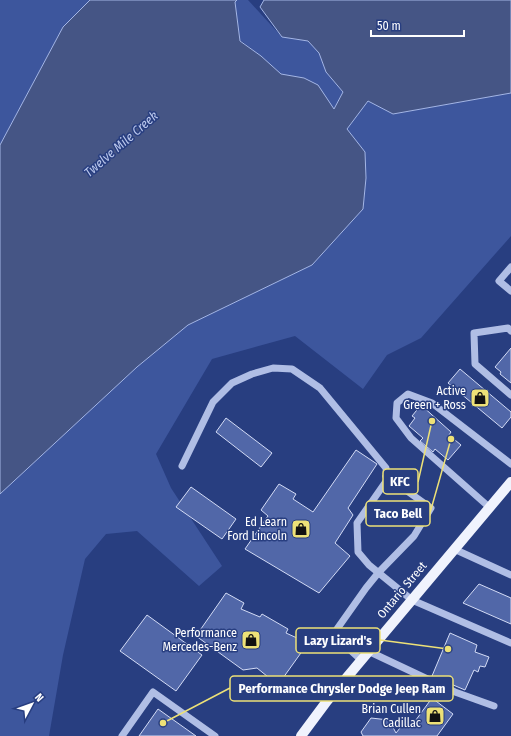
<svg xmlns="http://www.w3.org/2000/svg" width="511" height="736" viewBox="0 0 511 736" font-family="'Fira Sans Condensed',sans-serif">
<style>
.green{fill:#3d569d}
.water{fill:#455585;stroke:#a4b6e6}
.building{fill:#5167a8;stroke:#d3dbf5}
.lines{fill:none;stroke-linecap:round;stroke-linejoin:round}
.minor{stroke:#b0bee5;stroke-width:7}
.major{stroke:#f0f3fd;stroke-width:10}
.labels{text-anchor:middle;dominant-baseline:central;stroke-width:3;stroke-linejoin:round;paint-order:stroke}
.poi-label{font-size:12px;fill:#fff;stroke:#283e80;text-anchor:end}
.street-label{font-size:12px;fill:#fff;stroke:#283e80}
.water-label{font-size:13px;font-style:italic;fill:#bbc8ed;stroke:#283e80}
.leader{fill:none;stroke:#ede177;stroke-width:1.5}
.callout-dot{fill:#ede177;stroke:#283e80;stroke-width:1.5}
.callout{fill:#283e80;stroke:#ede177;stroke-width:1.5}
.callout-label{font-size:13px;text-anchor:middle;font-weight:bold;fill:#fff}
</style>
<rect width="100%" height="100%" fill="#283e80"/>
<g class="green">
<path d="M0 0H90L63 27 0 145Z"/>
<path d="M237 0H248L282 37 308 41 319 53 326 72 343 92 334 109 304 78 281 74 261 56 240 40 235 2Z"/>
<path d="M511 93V236L421 338 387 355 363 389 295 336 212 359 156 454 171 488 222 566 199 586 137 531 106 534 85 559 63 655 49 736H0V494L137 367 188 325 312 265 363 209 366 178 365 153 347 129 368 101 393 114Z"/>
</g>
<path class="water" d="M90 0H237L235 2 240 41 261 56 281 74 304 78 318 85 334 109 343 92 326 72 319 53 308 41 282 37 260 7 264 0H511V93L393 114 368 101 347 129 365 152 366 178 363 209 312 265 188 325 137 367 0 494V145L63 27Z"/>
<g class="building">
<path d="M511 348V383L500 374 501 372 495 367Z"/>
<path d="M460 369 511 412V417L502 428 448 383Z"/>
<path d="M421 405 451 432 449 435 461 445 448 460 435 449 433 452 420 441 423 438 409 426 415 418 412 416Z"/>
<path d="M226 418 272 453 261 467 216 432Z"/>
<path d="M356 450 377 464 348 508 353 515 335 543 350 556 319 593 245 549 268 516 261 510 279 484 296 494 293 499 313 512Z"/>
<path d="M191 487 236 519 222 539 176 507Z"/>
<path d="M479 584 511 598V624L463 603Z"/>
<path d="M226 593 244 603 241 609 260 617 262 614 288 629 286 633 308 643 278 685 257 668 243 670 196 636Z"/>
<path d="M147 615 202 655 176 691 120 651Z"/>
<path d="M450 633 477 645 475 652 489 657 485 667 480 666 478 672 474 670 465 690 432 676Z"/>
<path d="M432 698 453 714 437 736H363L361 732 371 718 389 720 396 733 404 723 410 728Z"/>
<path d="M158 709 196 736H139Z"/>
</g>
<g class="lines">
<g class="minor">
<path d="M511 267 499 281 511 291"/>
<path d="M511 331 508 328 474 333 475 364 511 395"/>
<path d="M182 466 213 402 232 383 252 374 273 368 292 369 320 388 386 468 387 480 357 523 358 552 369 565 412 600 511 643"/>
<path d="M489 507 411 438 396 418 397 403 408 394 432 403 511 464"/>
<path d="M454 549 511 575"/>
<path d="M368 651 455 692 494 706"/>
<path d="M361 660 335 636 337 629 366 588 379 572 414 536 431 508 386 476"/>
<path d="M122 736 153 692 215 736"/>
</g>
<path class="major" d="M301 736 327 701 511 482"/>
</g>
<defs>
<g id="shop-square" transform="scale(1)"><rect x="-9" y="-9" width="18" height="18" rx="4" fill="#ede177" stroke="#283e80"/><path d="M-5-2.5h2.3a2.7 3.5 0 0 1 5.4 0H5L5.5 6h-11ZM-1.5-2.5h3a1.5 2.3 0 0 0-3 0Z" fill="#111"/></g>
</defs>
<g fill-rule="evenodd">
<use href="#shop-square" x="480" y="398"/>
<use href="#shop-square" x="301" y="529"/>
<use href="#shop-square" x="251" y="640"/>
<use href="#shop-square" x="435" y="716"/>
</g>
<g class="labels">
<g class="poi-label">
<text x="466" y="391">Active<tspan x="466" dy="14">Green + Ross</tspan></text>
<text x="287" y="522">Ed Learn<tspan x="287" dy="14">Ford Lincoln</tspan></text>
<text x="237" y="633">Performance<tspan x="237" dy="14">Mercedes-Benz</tspan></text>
<text x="421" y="709">Brian Cullen<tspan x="421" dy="14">Cadillac</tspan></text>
</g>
<g class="street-label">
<text transform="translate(402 590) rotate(-50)">Ontario Street</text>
</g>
<g class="water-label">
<text transform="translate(121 144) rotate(-41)">Twelve Mile Creek</text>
</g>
</g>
<path class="leader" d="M432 421L418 482M451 439L430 513M448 649L380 640M163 723L230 688"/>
<g class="callout-dot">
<circle cx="432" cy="421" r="4"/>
<circle cx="451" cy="439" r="4"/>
<circle cx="448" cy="649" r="4"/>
<circle cx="163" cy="723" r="4"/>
</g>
<g class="callout">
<rect x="383" y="469" width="35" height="25" rx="4"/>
<rect x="366" y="501" width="64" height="25" rx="4"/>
<rect x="296" y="628" width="84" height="25" rx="4"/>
<rect x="230" y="676" width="223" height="25" rx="4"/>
</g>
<g class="callout-label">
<text x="400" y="486">KFC</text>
<text x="398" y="518">Taco Bell</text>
<text x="338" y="645">Lazy Lizard's</text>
<text x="342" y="693">Performance Chrysler Dodge Jeep Ram</text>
</g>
<g transform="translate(32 704) rotate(49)" stroke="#283e80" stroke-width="3" paint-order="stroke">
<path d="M0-3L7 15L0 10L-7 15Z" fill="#ffffff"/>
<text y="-6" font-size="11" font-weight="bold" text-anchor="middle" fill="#ffffff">N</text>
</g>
<path d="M371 30v6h93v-6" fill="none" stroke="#ffffff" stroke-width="2"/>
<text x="377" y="30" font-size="12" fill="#ffffff" stroke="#283e80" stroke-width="3" paint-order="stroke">50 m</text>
</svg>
